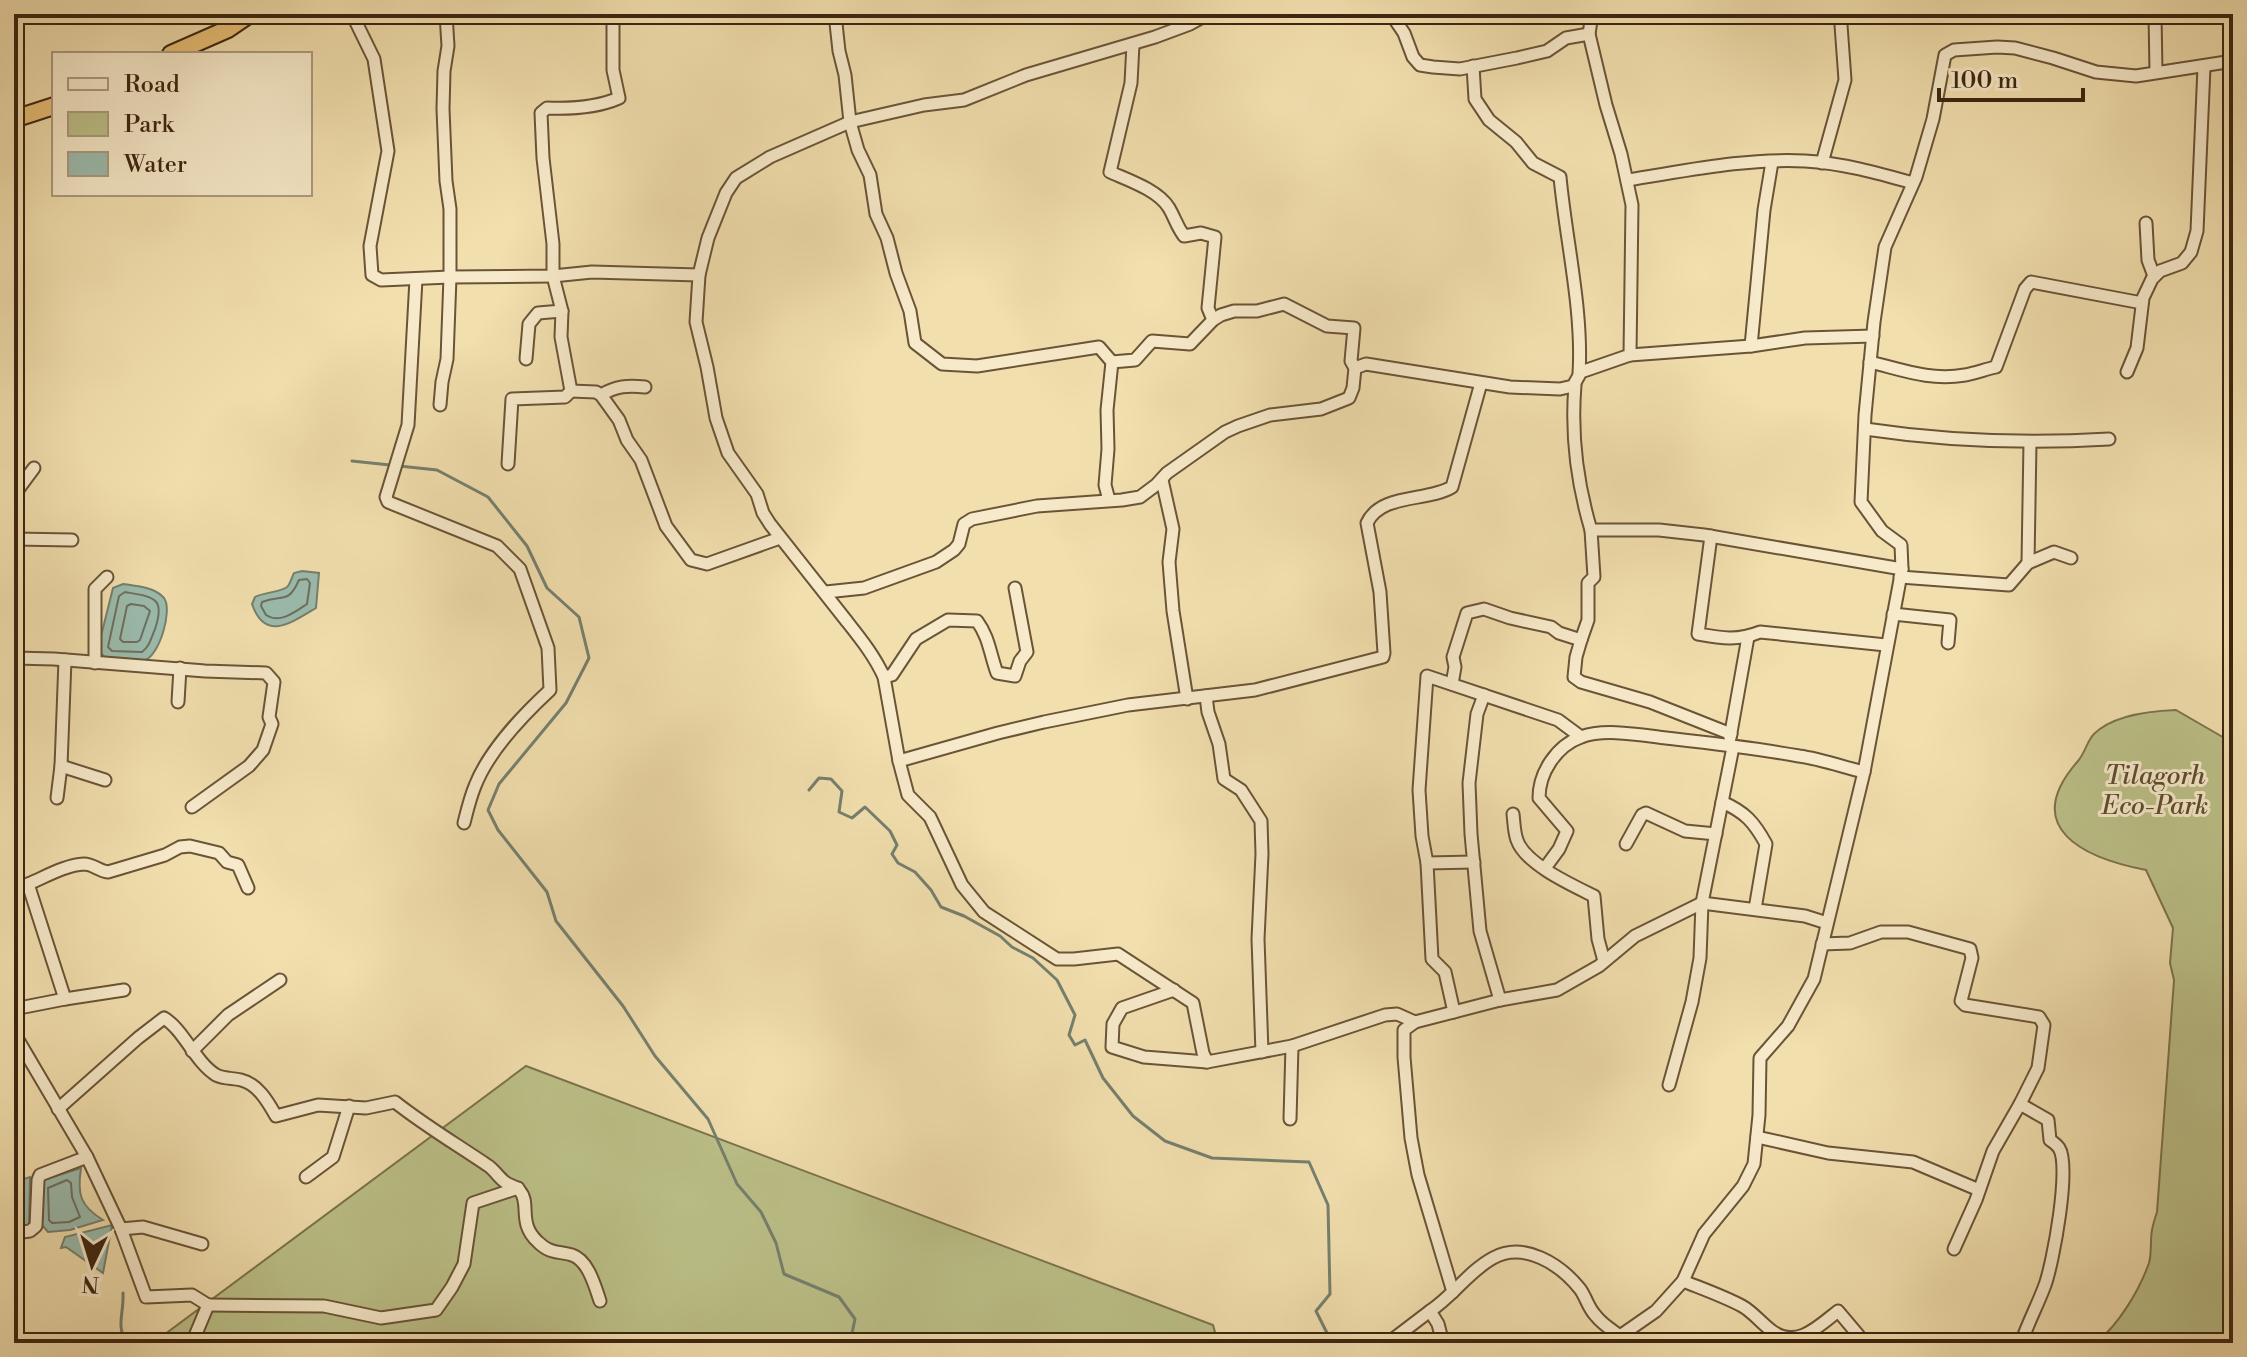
<svg xmlns="http://www.w3.org/2000/svg" width="2247" height="1357" viewBox="0 0 2247 1357" font-family="'Libre Bodoni',serif">
<style>
.green{fill:#bcc189;stroke:#7c734d;stroke-width:2}
.water{fill:#9bbcae;stroke:#75806f;stroke-width:2}
.lines{fill:none;stroke-linecap:round;stroke-linejoin:round}
.shore{stroke:#6c7060;stroke-width:2}
.stream{stroke:#75806f;stroke-width:3}
.minor-casing{stroke:#6a5438;stroke-width:15}
.highway-casing{stroke:#3c2511;stroke-width:20}
.minor{stroke:#f7eaca;stroke-width:11}
.highway{stroke:#e9c077;stroke-width:16}
.labels{text-anchor:middle;dominant-baseline:central;stroke-width:6;stroke-linejoin:round;paint-order:stroke}
.park-label{font-size:26px;font-style:italic;fill:#5c4c2f;stroke:#f7eaca}
</style>
<rect width="100%" height="100%" fill="#f2dfae"/>
<filter id="stains"><feTurbulence type="fractalNoise" baseFrequency=".0025" numOctaves="4"/><feColorMatrix values="0 0 0 0 .2 0 0 0 0 .09 0 0 0 0 .02 0 0 0 .5 -.17"/></filter>
<radialGradient id="worn" r=".72"><stop offset=".6" stop-color="#630" stop-opacity="0"/><stop offset="1" stop-color="#630" stop-opacity=".3"/></radialGradient>
<g class="green">
<path d="M2176 710 2233 743V1343H2096C2119 1324 2139 1291 2149 1263 2152 1252 2150 1241 2152 1230 2153 1224 2155 1218 2157 1212L2174 980 2170 963 2173 928 2146 870C2084 858 2019 828 2078 761 2085 753 2087 741 2094 734 2113 715 2150 711 2176 710Z"/>
<path d="M526 1066 1213 1325 1218 1343H153Z"/>
</g>
<g class="water">
<path d="M302 571 319 573 316 608C291 623 265 642 252 604L255 597C264 592 284 592 288 586 291 582 292 577 294 573Z"/>
<path d="M123 584C136 586 155 587 164 598 173 610 159 656 145 660 133 663 118 659 106 659L100 652 99 644 113 588Z"/>
<path d="M81 1168C77 1194 80 1206 103 1220L70 1230 48 1232 42 1225 40 1181Z"/>
<path d="M30 1177 29 1225 14 1227V1182Z"/>
<path d="M112 1225 103 1273 66 1247 61 1248 65 1237Z"/>
</g>
<g class="lines">
<g class="shore">
<path d="M307 579 310 583 307 604C295 612 280 624 266 615L261 606 262 602C282 594 288 605 299 580Z"/>
<path d="M125 592C153 597 166 597 155 629 151 638 150 646 142 652L112 651 108 647 119 596Z"/>
<path d="M131 604 144 606 150 611 140 640 137 642H123L120 639 127 606Z"/>
<path d="M67 1180 71 1183 72 1197 80 1217 69 1222 52 1223 49 1220 48 1188Z"/>
</g>
<g class="stream">
<path d="M352 461 437 470 488 497 527 546 547 588 579 617 589 658 566 703 499 784 488 810 498 830 547 892 556 921 623 1006 655 1056 708 1119 737 1184 761 1212 776 1243 784 1274 839 1297 855 1319 850 1343"/>
<path d="M809 790 819 778 831 779 842 791 839 812 852 818 865 807 890 831 897 845 892 854 898 863 915 872 931 890 941 907 964 916 1000 936 1012 947 1033 958 1057 980 1075 1015 1069 1035 1075 1045 1085 1040 1103 1078 1133 1116 1165 1141 1212 1158 1309 1162 1328 1205 1330 1294 1316 1311 1332 1343"/>
<path d="M123 1293C124 1315 116 1323 126 1343"/>
</g>
<g class="minor-casing">
<g id="minor">
<path d="M352 14 374 59 388 151 370 246 372 275 381 280 450 277 553 276 592 272 699 275"/>
<path d="M613 14V70L619 98C596 108 571 109 547 108L541 113 543 158 553 244V276L562 311 561 337 571 391 596 392 601 395 619 420 627 440 641 460 666 526 691 560 707 564 780 538"/>
<path d="M835 14 839 51 845 75 850 122 858 150 870 175 876 214 887 238 896 273 910 311 915 343 942 364 977 366 1099 347 1112 362"/>
<path d="M1208 14 1190 24 1155 37 1026 75 964 100 924 105 850 122 770 157 736 178 726 193 708 238 699 275 696 322 707 367 716 418 728 453 757 494 763 513 770 524C795 556 820 587 845 619 860 638 874 655 884 677L899 761 908 795 930 817 962 885 984 912 1057 959H1074L1118 954 1193 1003 1203 1053 1207 1062 1292 1046 1385 1015 1397 1014 1415 1022 1500 1000 1557 990 1599 966 1635 936 1702 903 1805 916 1827 923"/>
<path d="M1391 14 1404 33 1413 57 1420 65 1433 67 1460 69 1517 58 1547 51 1566 38 1589 34"/>
<path d="M2155 14 2156 72"/>
<path d="M1133 44 1131 83 1110 172C1128 180 1158 190 1169 208 1175 218 1176 225 1184 236L1201 233 1215 237 1208 308 1213 320"/>
<path d="M1473 66 1475 99 1489 120 1516 142 1533 163 1560 177C1566 241 1583 310 1579 374"/>
<path d="M1822 163 1845 80 1841 25 1844 14"/>
<path d="M1627 180C1686 171 1745 158 1805 161 1842 163 1878 173 1913 183"/>
<path d="M2146 223 2148 260 2154 276"/>
<path d="M416 279 408 425 386 497 388 502 497 546 520 569 548 648 550 690C522 716 489 750 475 786 470 798 467 811 464 823"/>
<path d="M1751 346 1764 210 1772 162"/>
<path d="M1630 355 1751 346 1805 338 1873 336"/>
<path d="M526 359 529 324 538 313 562 311"/>
<path d="M1870 362C1903 370 1930 381 1965 375 1976 373 1986 369 1996 367L2025 289 2031 282 2142 303"/>
<path d="M2127 372 2137 348 2143 298 2152 279 2160 271 2182 263 2191 252 2197 231 2204 67"/>
<path d="M1575 385C1571 433 1577 483 1591 530H1659L1704 535 1902 569"/>
<path d="M601 395C616 386 628 385 645 387"/>
<path d="M440 405 442 382 447 359 450 277V209L446 181 443 109 444 71 448 46 446 14"/>
<path d="M1865 429C1946 441 2027 444 2109 439"/>
<path d="M508 464 512 399 565 397 571 391"/>
<path d="M1162 480 1173 529 1169 562 1173 611 1187 699"/>
<path d="M14 495 34 468"/>
<path d="M1109 500 1105 485 1108 449 1107 410 1112 362 1135 360 1152 341 1190 344 1213 320 1221 315 1234 311H1257L1284 304 1327 326 1354 328 1351 361 1355 368"/>
<path d="M1711 536 1698 634C1721 638 1738 641 1760 632L1886 645"/>
<path d="M14 539 72 540"/>
<path d="M2028 563 2030 442"/>
<path d="M1900 577 2009 585 2028 563 2054 552 2071 558"/>
<path d="M826 592 864 588 936 562 954 550 959 544 964 524 972 519 1037 506 1122 500 1140 497 1156 485 1167 473 1225 432 1238 426 1270 415 1321 409 1349 398 1353 388 1355 368 1366 364 1510 387 1560 389 1573 386 1581 372 1630 355 1632 205 1621 154 1606 105 1589 34 1592 14"/>
<path d="M1893 614 1950 620 1948 643"/>
<path d="M1581 640 1588 620V583L1594 577 1591 530"/>
<path d="M14 658 54 659 205 671 266 673 274 682 269 717 272 724 263 750 249 766 192 807"/>
<path d="M95 663V589L107 577"/>
<path d="M884 677 892 675 916 639 948 620 977 621C989 637 990 654 997 673L1015 676 1020 661 1027 652 1015 588"/>
<path d="M1452 684 1455 667 1453 657 1467 613 1484 609 1510 618 1551 627 1559 633 1581 640 1576 657 1574 677 1581 682 1650 702 1731 734"/>
<path d="M1484 695 1477 714 1469 783 1471 834 1480 931 1500 1000"/>
<path d="M1206 696 1208 712 1219 744 1224 779 1241 790 1261 821 1262 854 1258 939 1262 1052"/>
<path d="M178 702 180 668"/>
<path d="M1730 738 1748 637"/>
<path d="M899 761 998 733 1044 722 1128 705 1255 690 1383 657 1384 653 1380 592 1367 523C1381 493 1427 502 1452 487L1481 383"/>
<path d="M61 766 105 780"/>
<path d="M57 798 61 766 65 660"/>
<path d="M1722 802C1745 812 1754 822 1766 844L1755 909"/>
<path d="M1513 814C1514 822 1514 832 1517 840 1525 864 1572 885 1594 896L1598 939 1604 961"/>
<path d="M1626 844 1642 815 1646 813 1685 831 1716 834"/>
<path d="M1427 863 1474 862"/>
<path d="M1545 868 1559 849 1567 831 1539 798C1539 773 1556 746 1581 737 1604 728 1641 735 1666 738 1710 743 1755 748 1799 756 1821 759 1843 767 1864 772"/>
<path d="M28 884C45 877 65 865 84 864 93 864 99 871 108 872L165 855 180 847 190 846 219 853 227 862 238 865 248 888"/>
<path d="M14 889 28 884 65 999 14 1009"/>
<path d="M1822 944 1850 943 1881 932H1908L1970 949 1972 958 1961 1001 1965 1005 2039 1017 2044 1025 2038 1068 2020 1104 2048 1120 2050 1140C2053 1142 2057 1145 2059 1148 2071 1166 2053 1263 2045 1285 2038 1304 2028 1323 2021 1343"/>
<path d="M1174 990 1122 1008 1113 1024 1112 1047 1144 1057 1207 1062"/>
<path d="M65 999 124 990"/>
<path d="M1454 1012 1445 972 1432 959 1427 863 1422 836 1419 790 1427 676 1558 720 1581 737"/>
<path d="M1415 1022 1404 1030V1057L1411 1138 1418 1175 1453 1292"/>
<path d="M14 1033 87 1157 40 1175 38 1180 36 1226 30 1231 14 1233"/>
<path d="M192 1051 228 1015 280 980"/>
<path d="M1669 1085 1692 1002 1700 958 1702 903 1733 747"/>
<path d="M58 1109 138 1038 164 1018C184 1030 195 1062 216 1075 224 1079 233 1078 241 1080 258 1084 268 1102 276 1116L318 1105 366 1108 395 1102C424 1125 456 1144 487 1165 494 1169 498 1177 505 1182 510 1186 516 1186 520 1191 531 1204 517 1223 538 1242 550 1254 558 1251 572 1255 588 1260 595 1286 600 1301"/>
<path d="M1290 1119 1292 1046"/>
<path d="M1757 1137 1828 1153 1913 1162 1979 1190"/>
<path d="M87 1157 121 1229 143 1227 202 1244"/>
<path d="M306 1177 333 1157 349 1106"/>
<path d="M121 1229 146 1297 192 1295 208 1305 195 1336"/>
<path d="M1954 1249 1976 1200 1993 1151 2020 1104"/>
<path d="M1683 1281C1703 1289 1723 1296 1742 1306 1753 1312 1761 1323 1772 1331 1796 1349 1818 1327 1838 1311L1865 1343"/>
<path d="M208 1305 324 1306 381 1318 436 1310 452 1287 464 1264 473 1203 518 1188"/>
<path d="M1388 1343 1430 1311"/>
<path d="M1443 1343 1438 1324 1430 1311C1453 1296 1469 1271 1493 1258 1524 1241 1560 1264 1580 1289 1586 1297 1588 1308 1596 1316 1602 1324 1612 1330 1620 1336"/>
<path d="M1617 1343 1620 1336 1656 1311 1683 1281 1704 1234 1743 1186 1754 1164 1759 1115 1760 1058 1788 1026 1814 979 1864 772 1902 569 1901 545 1882 531 1861 502 1865 415 1874 322 1885 247 1916 177 1933 119 1945 55 1954 50 1997 47 2015 48 2053 58 2096 72 2136 76 2233 61"/>
</g>
</g>
<g class="highway-casing">
<g id="highway">
<path d="M171 54 228 29 250 14"/>
<path d="M14 119 54 106"/>
</g>
</g>
<use href="#minor" class="minor"/>
<use href="#highway" class="highway"/>
</g>
<g class="labels">
<g class="park-label">
<text x="2155" y="776">Tilagorh<tspan x="2155" dy="30">Eco-Park</tspan></text>
</g>
</g>
<rect width="2247" height="1357" fill="none" stroke="#f2dfae" stroke-width="48"/>
<rect x="16" y="16" width="2215" height="1325" fill="none" stroke="#3c2511" stroke-width="4"/>
<rect x="24" y="24" width="2199" height="1309" fill="none" stroke="#3c2511" stroke-width="2"/>
<rect x="52" y="52" width="260" height="144" fill="#f7eaca" stroke="#ac9b80" stroke-width="2"/>
<rect x="68" y="78" width="40" height="12" fill="#f7eaca" stroke="#ac9b80" stroke-width="2"/>
<text x="124" y="92" font-size="24" fill="#3c2511">Road</text>
<rect x="68" y="112" width="40" height="24" fill="#bcc189" stroke="#ac9b80" stroke-width="2"/>
<text x="124" y="132" font-size="24" fill="#3c2511">Park</text>
<rect x="68" y="152" width="40" height="24" fill="#9bbcae" stroke="#ac9b80" stroke-width="2"/>
<text x="124" y="172" font-size="24" fill="#3c2511">Water</text>
<g transform="translate(92 1265) rotate(184)" stroke="#f7eaca" stroke-width="6" paint-order="stroke">
<path d="M0-6L14 30L0 20L-14 30Z" fill="#3c2511"/>
<text y="-12" font-size="22" font-weight="bold" text-anchor="middle" fill="#3c2511">N</text>
</g>
<path d="M1939 88v12h144v-12" fill="none" stroke="#3c2511" stroke-width="4"/>
<text x="1951" y="88" font-size="24" fill="#3c2511" stroke="#f7eaca" stroke-width="6" paint-order="stroke">100 m</text>
<rect width="100%" height="100%" filter="url(#stains)"/>
<rect width="100%" height="100%" fill="url(#worn)"/>
</svg>
